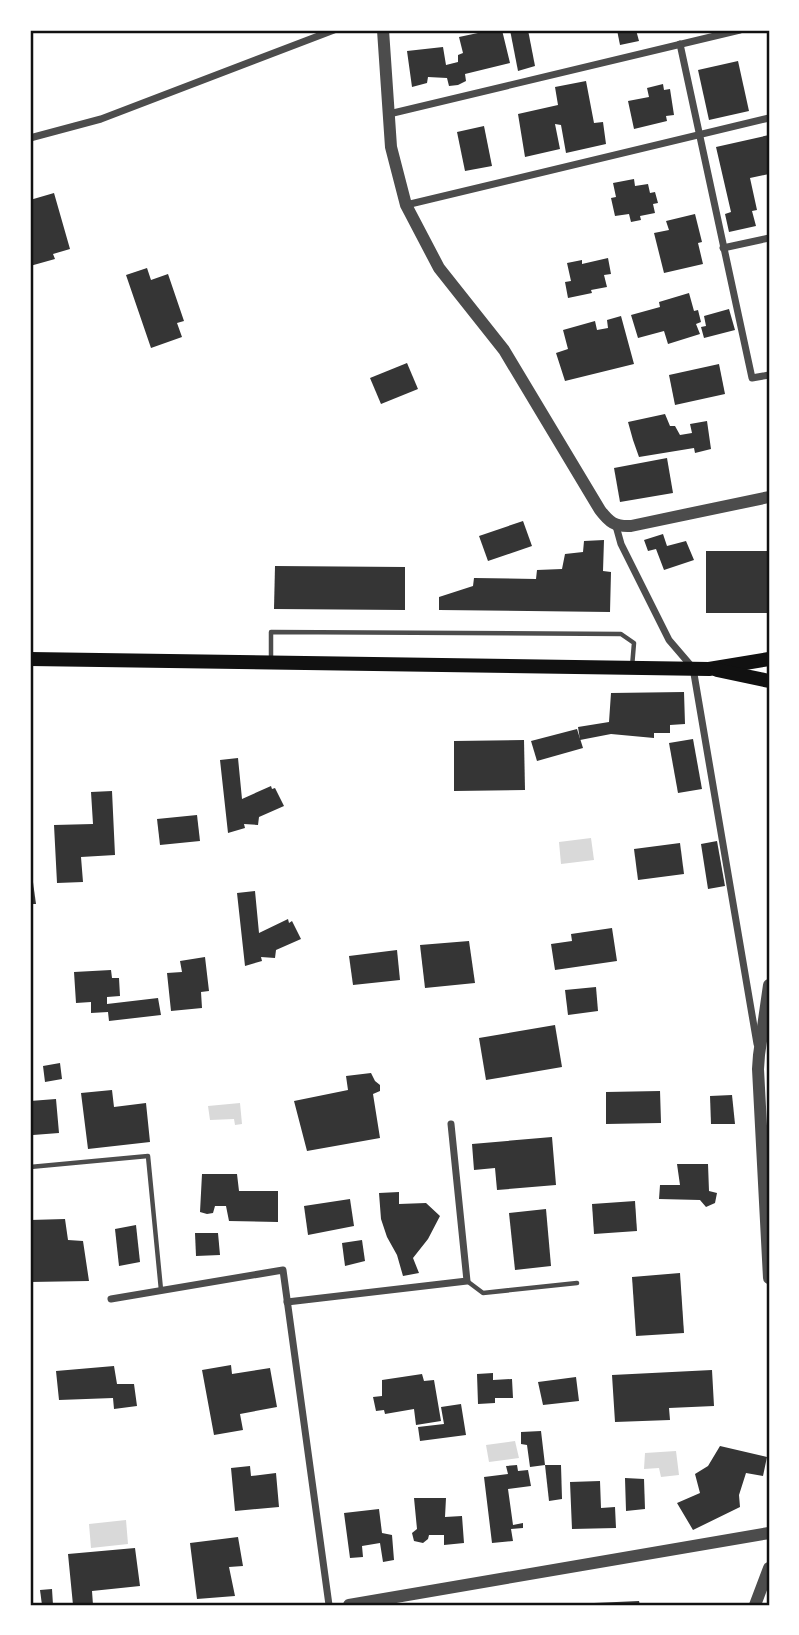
<svg xmlns="http://www.w3.org/2000/svg" width="799" height="1635" viewBox="0 0 799 1635" font-family="'Titillium Web',sans-serif">
<style>
.water{fill:#d9d9d9}
.building{fill:#353535}
.lines{fill:none;stroke-linecap:round;stroke-linejoin:round}
.service{stroke:#4c4c4c;stroke-width:4.5}
.minor{stroke:#4c4c4c;stroke-width:7}
.tertiary{stroke:#4c4c4c;stroke-width:12}
.primary{stroke:#111;stroke-width:14}
.neatline{fill:none;stroke:#111;stroke-width:2.5}
</style>
<rect width="100%" height="100%" fill="#fff"/>
<g class="water">
<path d="M591 838 594 860 561 864 559 842Z"/>
<path d="M240 1103 242 1124 235 1125 234 1119 210 1120 208 1106Z"/>
<path d="M515 1441 519 1458 489 1462 486 1445Z"/>
<path d="M676 1451 679 1475 661 1477 659 1468 644 1469 645 1453Z"/>
<path d="M126 1520 128 1544 91 1548 89 1524Z"/>
</g>
<g class="building">
<path d="M492 30H502L510 63 465 74 466 81 458 85 449 86 447 78 428 77 427 83 412 87 407 51 443 47 446 65 458 62V55L463 53 459 37Z"/>
<path d="M510 30H528L535 66 518 71Z"/>
<path d="M617 30H636L639 41 620 45Z"/>
<path d="M738 61 749 111 709 120 698 70Z"/>
<path d="M586 81 594 123 603 122 606 144 566 153 561 125 555 124 560 149 525 157 518 114 558 105 555 87Z"/>
<path d="M663 84 664 90 670 89 674 115 666 116 667 121 634 129 628 101 649 97 647 88Z"/>
<path d="M484 126 492 166 465 171 457 132Z"/>
<path d="M769 135V174L750 178 757 210 752 211 756 226 729 232 725 214 731 212 716 147Z"/>
<path d="M634 179 635 186 648 184 650 193 655 192 658 203 653 204 655 213 640 216 641 220 631 222 629 214 615 216 611 198 616 197 613 183Z"/>
<path d="M54 193 70 249 53 254 55 259 30 266V200Z"/>
<path d="M695 214 702 242 698 243 703 264 664 273 654 233 669 230 666 221Z"/>
<path d="M608 258 611 274 604 275 607 287 591 290 592 293 568 298 565 282 571 281 567 263 582 260V264Z"/>
<path d="M147 268 151 280 168 274 184 321 177 323 182 337 151 348 126 275Z"/>
<path d="M689 293 694 311 698 310 701 322 696 324 700 334 668 344 664 331 638 338 631 315 660 307 659 302Z"/>
<path d="M729 309 735 330 704 338 701 327 706 326 704 316Z"/>
<path d="M621 316 634 364 565 381 556 353 568 349 563 330 595 321 597 330 608 328 607 320Z"/>
<path d="M407 363 418 389 381 404 370 378Z"/>
<path d="M719 364 725 394 675 405 669 375Z"/>
<path d="M665 414 670 426H675L680 435 692 433 690 424 707 421 711 449 695 453 694 448 639 457 633 440 628 422Z"/>
<path d="M667 458 673 493 620 502 614 468Z"/>
<path d="M523 521 532 546 488 561 479 536Z"/>
<path d="M663 534 667 546 686 541 694 560 664 570 656 549 648 551 644 540Z"/>
<path d="M604 540 603 571 611 572 610 612 439 610V597L473 586 474 578 536 579 537 570 562 569 565 554 583 552 584 541Z"/>
<rect x="706" y="551" width="63" height="62"/>
<path d="M275 566 405 567V610L274 609Z"/>
<path d="M684 692 685 724 670 725V733H654V738L611 734 580 740 578 727 609 722 611 693Z"/>
<path d="M577 729 583 748 537 761 531 741Z"/>
<path d="M693 739 702 789 678 793 669 743Z"/>
<path d="M524 740 525 790 454 791V741Z"/>
<path d="M238 758 242 799 271 786 272 789 275 788 284 806 259 817 258 825 244 824 245 828 228 833 220 760Z"/>
<path d="M112 791 115 855 81 857 83 882 57 883 54 825 93 824 91 792Z"/>
<path d="M197 815 200 841 160 845 157 819Z"/>
<path d="M717 841 725 886 708 889 701 844Z"/>
<path d="M680 843 684 874 638 880 634 849Z"/>
<path d="M32 875 36 904H30V876Z"/>
<path d="M255 891 259 933 288 919 289 923 292 921 301 939 276 950 275 958 261 957 262 961 245 966 237 893Z"/>
<path d="M612 928 617 961 555 970 551 944 572 941 571 934Z"/>
<path d="M469 941 475 983 425 988 420 945Z"/>
<path d="M397 950 400 980 353 985 349 956Z"/>
<path d="M205 957 209 991 201 992 202 1008 171 1011 167 973 182 972 180 961Z"/>
<path d="M111 970 112 978H119L120 996 107 997V1004L158 998 161 1015 109 1021 108 1012 91 1013V1002L76 1003 74 972Z"/>
<path d="M596 987 598 1011 568 1015 565 990Z"/>
<path d="M555 1025 562 1067 486 1080 479 1038Z"/>
<path d="M60 1063 62 1079 45 1082 43 1066Z"/>
<path d="M371 1073 375 1081 380 1085V1091L373 1094 380 1138 307 1151 294 1101 348 1090 346 1076Z"/>
<path d="M112 1090 114 1107 146 1103 150 1142 88 1149 81 1093Z"/>
<path d="M660 1091 661 1123 606 1124V1092Z"/>
<path d="M732 1095 735 1124H711L710 1096Z"/>
<path d="M56 1099 59 1133 33 1135V1143H30V1101Z"/>
<path d="M552 1137 556 1185 497 1190 495 1168 474 1170 472 1144Z"/>
<path d="M677 1164H708L709 1191 717 1193 715 1203 706 1207 700 1200 659 1199 660 1185H680Z"/>
<path d="M202 1174H237L239 1191H278V1222L229 1221 226 1206H215L213 1213 207 1214 200 1212Z"/>
<path d="M399 1192V1204L426 1203 440 1216 428 1239 413 1258 419 1273 403 1276 397 1255 387 1237 381 1219 379 1193Z"/>
<path d="M350 1199 354 1226 308 1235 304 1206Z"/>
<path d="M635 1201 637 1231 594 1234 592 1204Z"/>
<path d="M546 1209 551 1266 515 1270 509 1213Z"/>
<path d="M65 1219 68 1240 83 1241 89 1281 30 1282V1220Z"/>
<path d="M136 1225 140 1262 119 1266 115 1229Z"/>
<path d="M195 1233H218L220 1255 196 1256Z"/>
<path d="M362 1240 365 1261 345 1266 342 1243Z"/>
<path d="M680 1273 684 1333 636 1336 632 1277Z"/>
<path d="M231 1365 232 1374 270 1368 277 1407 240 1414 243 1430 214 1435 202 1370Z"/>
<path d="M114 1366 117 1384H134L137 1406 114 1409 113 1398 59 1400 56 1371Z"/>
<path d="M712 1370 714 1406 669 1408 670 1420 615 1422 612 1375Z"/>
<path d="M493 1373V1380L512 1379 513 1398H495V1403L478 1404 477 1374Z"/>
<path d="M422 1374 424 1381 434 1380 441 1421 416 1425 414 1409 385 1414 384 1410 376 1411 373 1397 382 1396V1380Z"/>
<path d="M576 1377 579 1401 543 1405 538 1382Z"/>
<path d="M461 1404 466 1435 420 1441 418 1427 444 1424 441 1407Z"/>
<path d="M541 1431 545 1465 530 1467 527 1445 521 1444V1432Z"/>
<path d="M720 1446 767 1457 763 1476 746 1473 739 1495 740 1507 693 1530 677 1503 700 1493 695 1474 708 1466Z"/>
<path d="M517 1465 518 1471 528 1470 531 1486 508 1489 513 1525 523 1523V1528L511 1529 513 1541 492 1543 484 1477 508 1474 506 1466Z"/>
<path d="M545 1465H561L562 1499 549 1501Z"/>
<path d="M250 1466 251 1476 276 1473 279 1507 235 1511 231 1468Z"/>
<path d="M625 1478 644 1479 645 1509 626 1511Z"/>
<path d="M600 1481 601 1508 615 1507 616 1528 572 1529 570 1482Z"/>
<path d="M414 1498H446L445 1517 462 1516 464 1543 444 1545V1535H429L428 1539 423 1543 414 1541 412 1533 417 1529Z"/>
<path d="M379 1509 382 1533 392 1535 394 1560 383 1562 380 1543 362 1546 363 1557 350 1558 344 1513Z"/>
<path d="M238 1537 243 1566 229 1567 235 1596 197 1599 190 1543Z"/>
<path d="M135 1548 140 1586 92 1591 93 1605H73L68 1554Z"/>
<path d="M52 1589 53 1605H42L40 1590Z"/>
<path d="M639 1601 640 1605H594V1603Z"/>
</g>
<g class="lines">
<g class="service">
<path d="M271 661V632L621 634 634 643 632 667"/>
<path d="M30 1167 148 1156 161 1290"/>
<path d="M467 1281 483 1293 577 1283"/>
</g>
<g class="minor">
<path d="M680 44 752 378 769 375"/>
<path d="M389 114 740 30"/>
<path d="M30 138 101 119 334 30"/>
<path d="M406 205 769 118"/>
<path d="M723 248 769 238"/>
<path d="M616 526 621 544 669 640 693 668 757 1044"/>
<path d="M111 1299 283 1270 329 1605"/>
<path d="M287 1302 467 1281 451 1124"/>
</g>
<g class="tertiary">
<path d="M383 30 391 147 406 205 439 268 504 350 600 510C609 522 615 527 631 526L769 497"/>
<path d="M769 985 759 1055 758 1069 769 1278"/>
<path d="M349 1605 769 1533"/>
<path d="M755 1605 769 1568"/>
</g>
<g class="primary">
<path d="M30 659 709 669 769 659"/>
<path d="M717 670 769 681"/>
</g>
</g>
<rect width="799" height="1635" fill="none" stroke="#ffffff" stroke-width="63"/>
<rect x="32" y="32" width="736" height="1572" class="neatline"/>
</svg>
